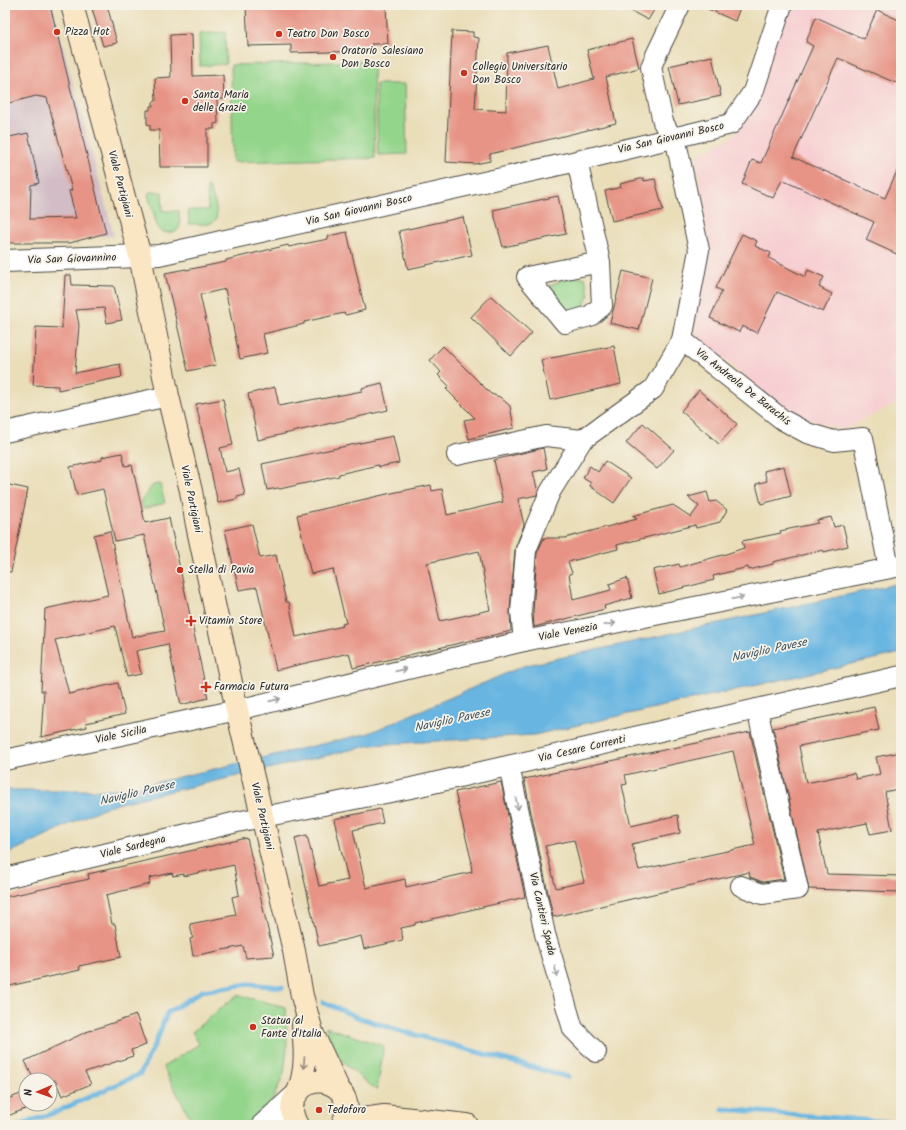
<svg xmlns="http://www.w3.org/2000/svg" width="906" height="1130" viewBox="0 0 906 1130" font-family="Kalam,sans-serif">
<style>
.built{fill:#f7cfd2}
.industrial{fill:#d2bdc6}
.green{fill:#94d58c;stroke:#60805c}
.water{fill:#68b5e1;stroke:#4a7086}
.lines{fill:none;stroke-linecap:round;stroke-linejoin:round}
.stream{stroke:#68b5e1;stroke-width:5}
.building{fill:#e79486;fill-rule:evenodd}
.minor-casing{stroke:#484640;stroke-width:22}
.tertiary-casing{stroke:#484640;stroke-width:24}
.secondary-casing{stroke:#484640;stroke-width:24}
.minor{stroke:#fff;stroke-width:20}
.tertiary{stroke:#fff;stroke-width:22}
.secondary{stroke:#fbe6c4;stroke-width:22}
.oneway{stroke:#a0a0a0}
.oneway2{stroke:#938878}
.poi-dot{fill:#c8321e;stroke:#f7f3e8;stroke-width:1.5}
.labels{text-anchor:middle;dominant-baseline:central;stroke-width:3.5;stroke-linejoin:round;paint-order:stroke}
.poi-label{font-size:11px;fill:#2b2b2b;stroke:#f7f3e8;text-anchor:start}
.street-label{font-size:11px;fill:#2b2b2b;stroke:#f7f3e8}
.water-label{font-size:12px;font-style:italic;fill:#3d5462;stroke:#f7f3e8}
</style>
<rect width="100%" height="100%" fill="#f7f3e8"/>
<filter id="ink" filterUnits="userSpaceOnUse"><feTurbulence type="fractalNoise" baseFrequency=".025" numOctaves="2"/><feDisplacementMap in="SourceGraphic" scale="8" xChannelSelector="R" yChannelSelector="G"/><feConvolveMatrix kernelMatrix="1 2 1 2 8 2 1 2 1" color-interpolation-filters="sRGB"/></filter>
<filter id="wash" filterUnits="userSpaceOnUse"><feTurbulence type="fractalNoise" baseFrequency=".012" numOctaves="4" result="noise"/><feDisplacementMap in="SourceGraphic" scale="16" xChannelSelector="R" yChannelSelector="G"/><feGaussianBlur stdDeviation="0.9" result="paint"/><feColorMatrix in="noise" values="0 0 0 0 0 0 0 0 0 0 0 0 0 0 0 0 0 1.4 0 .05"/><feComposite in="paint" operator="in"/></filter>
<g filter="url(#wash)">
<rect width="100%" height="100%" fill="#eadeb9"/>
<path class="built" d="M786 5H901V370L895 404 843 430 784 411 697 336 693 320 705 220 696 158 699 155 734 136 753 110Z"/>
<path class="industrial" d="M5 5H52L114 236 5 238Z"/>
<g class="green">
<path d="M225 32 226 64 200 66 199 34Z"/>
<path d="M373 61 375 158 233 162 231 65Z"/>
<path d="M405 84 407 154 378 155 376 84Z"/>
<path d="M207 187H209C212 196 225 221 209 224 202 225 195 224 189 224L188 210H208Z"/>
<path d="M150 192H162L163 211H179L180 226 177 231C171 233 163 234 158 229L148 194Z"/>
<path d="M585 277 589 295 582 310 567 314 549 286 567 278Z"/>
<path d="M160 484 165 503 143 509 141 501 153 485Z"/>
<path d="M237 995 286 1007 287 1049 284 1073 273 1099 262 1113 247 1125H194L163 1067 199 1044 192 1032Z"/>
<path d="M326 1027 384 1046 377 1090C359 1077 340 1063 331 1042 328 1038 327 1032 326 1027Z"/>
</g>
<path class="water" d="M901 583V653L534 735 372 745 120 803 101 809 5 855V790H100L130 788 158 782 369 733 523 666Z"/>
<g class="lines">
<g class="stream">
<path d="M323 1002 357 1017 401 1031 568 1077"/>
<path d="M723 1109 901 1123"/>
<path d="M20 1125 56 1112 140 1074 158 1037 167 1013 202 991 248 984 282 987"/>
</g>
</g>
<g id="blocks">
<g class="building">
<path d="M5 5H50L106 233 70 243H5V223L7 190H5V138L28 133 39 183 31 185 30 219 76 218 69 191 72 190 47 98 36 96 5 104Z"/>
<path d="M91 5H107L117 43 103 46Z"/>
<path d="M620 5H657L648 20Z"/>
<path d="M699 5H741L735 21Z"/>
<path d="M386 6 388 44H371V51L291 53V45L248 46 246 7Z"/>
<path d="M877 10 901 21V73L896 83 838 58 793 157 885 198 901 162V256L866 240 874 222 782 180 773 198 742 184 752 160 761 163 813 46 806 42 816 17 864 39Z"/>
<path d="M452 31 473 32V37L479 38 475 109 506 111 507 53 548 45 558 89 594 79 587 50 632 39 639 68 606 77 616 123 490 154V161L475 164 446 162Z"/>
<path d="M192 34 193 76 223 75 224 99H217L218 123 214 124V129H207V167H160L159 130H150V125L147 124V110H150V106H153V102L156 101 155 78 171 77 170 35Z"/>
<path d="M712 56 721 96 678 105 669 66Z"/>
<path d="M644 178V181L655 179 663 210 612 221 605 191 621 187 620 184Z"/>
<path d="M558 196 566 234 503 247 493 210Z"/>
<path d="M463 217 472 255 408 269 399 231Z"/>
<path d="M347 232 365 310 346 315 344 313 304 322V324L263 334 267 353 240 359 225 289 200 295 216 365 188 371 165 273 186 269V270L226 262V260L288 245 289 247 328 239V236Z"/>
<path d="M742 234 757 241 755 246 771 253 769 258 805 277 808 270 824 277 819 287 832 294 823 312 777 292 757 333 742 326 739 332 710 318 722 291 716 288Z"/>
<path d="M623 271 652 278 639 330 610 323Z"/>
<path d="M65 275H71L72 285 114 286 122 320 107 323 104 308 76 310 79 325 75 373 120 364 122 377 58 390V386L33 385 36 327 62 328Z"/>
<path d="M491 296 532 333 511 356 471 317Z"/>
<path d="M443 346 491 394 500 397 510 406 514 428 469 439 464 420 475 418 446 389 449 386 438 375 441 372 430 360Z"/>
<path d="M614 346 621 384 550 400 541 360Z"/>
<path d="M382 383 388 410 258 440 248 394 275 387 279 406 321 398V399L362 391V388Z"/>
<path d="M699 390 737 424 719 444 681 411Z"/>
<path d="M223 399 233 445 220 448 225 472 239 469 245 495 237 497V499L218 503 196 404Z"/>
<path d="M643 423 674 450 657 469 626 443Z"/>
<path d="M393 436 399 463 379 467 378 465 339 474V476L297 485 280 489 278 488 267 490 262 464Z"/>
<path d="M543 448 547 469 533 472 538 492 537 495 518 499 524 525 515 549 510 611 511 631 353 668 349 653 276 670 257 587 239 590 225 530 252 524 260 558 276 555 286 602H289L296 637 343 626 342 624 346 623 333 569 311 574 297 515 387 494 431 485 432 491 442 489 447 515 503 502 494 460ZM479 551 490 610 440 621 427 563Z"/>
<path d="M122 453 125 466 132 465 145 523 169 518 208 698 181 705 168 644 136 651 141 674 127 677 115 626 55 640 69 694 118 683 125 714 86 723 87 727 41 737 44 691H41L45 609 108 595 94 535 110 531 132 637 165 631 144 535 115 541 103 489 77 495 70 467 102 460V457Z"/>
<path d="M605 461 631 478 614 503 590 486 591 483 583 478 590 466 598 472Z"/>
<path d="M784 466 791 496 761 504 756 484 767 481 764 471Z"/>
<path d="M5 484 28 489 11 572 5 571Z"/>
<path d="M707 492 710 502 716 501 727 510 720 522 696 528 695 525 617 545 618 549 568 562 572 573 569 574 573 600 611 590 609 584 627 578 632 598 604 606 605 609 534 627 533 612 537 553 544 538H565L637 519 632 516 673 505 691 517 699 506 688 497Z"/>
<path d="M831 517 834 527 843 525 848 546 824 552 823 550 773 562V564L749 570 748 567 713 576 714 580 659 594 653 570 679 564 680 567 726 554 744 548 742 541 781 533 780 531 818 523 817 520Z"/>
<path d="M874 707 879 730 799 746 806 783 854 773 856 779 880 774 876 757 901 752V788L885 792 892 830 870 834 867 823 818 833 827 874 901 876V892L809 889 773 728Z"/>
<path d="M750 732 784 879 763 882 750 877 749 872 553 917 524 779ZM733 751 755 845 639 870 632 844 680 833 678 815 631 826 622 785 627 784 625 775ZM574 840 584 882 556 888 545 846Z"/>
<path d="M501 782 525 897 415 923V925L401 928 403 940 364 949 361 936 319 946 295 838 307 835 319 886 348 880 334 819 380 809 383 823 353 830 366 888 405 879 406 887 472 872 471 863H472L455 792Z"/>
<path d="M247 838 274 956 246 958 243 946 193 956 190 939 193 938 190 924 236 915 232 897 239 895 234 865 184 876V874L173 876 172 873 149 878 150 884 106 895 112 924H115L121 957 79 966 80 970 5 987V897L89 879 88 874Z"/>
<path d="M136 1015 146 1045 131 1050 133 1056 85 1072 91 1084 62 1096 55 1080H34L25 1061 86 1032Z"/>
<path d="M23 1093 26 1099V1104H29L30 1107 5 1117V1100Z"/>
</g>
</g>
</g>
<g filter="url(#ink)">
<use href="#blocks" fill-opacity="0" stroke="#484640" stroke-width="1"/>
<g class="lines">
<g class="minor-casing">
<g id="minor">
<path d="M675 137 699 250 682 340 783 420 807 433 834 441 863 438 889 568"/>
<path d="M675 137 669 133 663 122 651 67 656 55 680 5"/>
<path d="M577 161 600 262 602 306 590 316 565 323 527 277 600 262"/>
<path d="M140 256 159 255 577 161 731 124 753 92 782 5"/>
<path d="M5 432 168 396"/>
<path d="M457 455 546 436 582 440"/>
<path d="M524 641 521 612 526 550 550 492 582 440 653 389 682 340"/>
<path d="M5 760 237 710 524 641 901 566"/>
<path d="M509 766 545 934 573 1029 596 1052"/>
<path d="M5 878 237 822 411 788 901 676"/>
<path d="M741 886 762 894 798 889 757 709"/>
</g>
</g>
<g class="tertiary-casing">
<g id="tertiary">
<path d="M5 261 140 256"/>
<path d="M263 1125 295 1096"/>
</g>
</g>
<g class="secondary-casing">
<g id="secondary">
<path d="M72 5 140 256 168 396 191 491 197 525 237 710 294 951 302 996 312 1032 338 1088"/>
<path d="M298 1092C307 1070 305 1048 303 1025"/>
<path d="M297 1125C293 1118 291 1109 293 1102 306 1063 363 1085 342 1125"/>
<path d="M343 1125 356 1120 384 1116 467 1125"/>
</g>
</g>
<use href="#minor" class="minor"/>
<use href="#tertiary" class="tertiary"/>
<use href="#secondary" class="secondary"/>
</g>
<defs><path id="oneway-shaft" d="M-6 0H5M1.5-3L5.5 0L1.5 3" fill="none" stroke-width="1.6" stroke-linecap="round" stroke-linejoin="round"/></defs>
<g class="oneway">
<use href="#oneway-shaft" transform="translate(738 598) rotate(-11)"/>
<use href="#oneway-shaft" transform="translate(610 624) rotate(-11)"/>
<use href="#oneway-shaft" transform="translate(401 670) rotate(-13)"/>
<use href="#oneway-shaft" transform="translate(275 700) rotate(-13)"/>
<use href="#oneway-shaft" transform="translate(517 804) rotate(78)"/>
<use href="#oneway-shaft" transform="translate(556 971) rotate(73)"/>
</g>
<use class="oneway2" href="#oneway-shaft" transform="translate(304 1063) rotate(94)"/>
</g>
<g class="poi-dot">
<circle cx="57" cy="32" r="4"/>
<circle cx="279" cy="34" r="4"/>
<circle cx="333" cy="57" r="4"/>
<circle cx="464" cy="73" r="4"/>
<circle cx="185" cy="101" r="4"/>
<circle cx="180" cy="570" r="4"/>
<path d="M189 615h4v4h4v4h-4v4h-4v-4h-4v-4h4z"/>
<path d="M204 681h4v4h4v4h-4v4h-4v-4h-4v-4h4z"/>
<circle cx="253" cy="1027" r="4"/>
<circle cx="319" cy="1110" r="4"/>
</g>
<g class="labels">
<g class="poi-label">
<text x="65" y="32">Pizza Hot</text>
<text x="287" y="34">Teatro Don Bosco</text>
<text x="341" y="51">Oratorio Salesiano<tspan x="341" dy="13">Don Bosco</tspan></text>
<text x="472" y="67">Collegio Universitario<tspan x="472" dy="13">Don Bosco</tspan></text>
<text x="193" y="95">Santa Maria<tspan x="193" dy="13">delle Grazie</tspan></text>
<text x="188" y="570">Stella di Pavia</text>
<text x="199" y="621">Vitamin Store</text>
<text x="214" y="687">Farmacia Futura</text>
<text x="261" y="1021">Statua al<tspan x="261" dy="13">Fante d'Italia</tspan></text>
<text x="327" y="1110">Tedoforo</text>
</g>
<g class="street-label">
<text transform="translate(671 138) rotate(-13)">Via San Giovanni Bosco</text>
<text transform="translate(120 184) rotate(75)">Viale Partigiani</text>
<text transform="translate(359 210) rotate(-13)">Via San Giovanni Bosco</text>
<text transform="translate(72 259) rotate(-2)">Via San Giovannino</text>
<text transform="translate(743 387) rotate(38)">Via Andreola De Barachis</text>
<text transform="translate(191 499) rotate(78)">Viale Partigiani</text>
<text transform="translate(568 632) rotate(-11)">Viale Venezia</text>
<text transform="translate(121 735) rotate(-12)">Viale Sicilia</text>
<text transform="translate(582 749) rotate(-13)">Via Cesare Correnti</text>
<text transform="translate(262 816) rotate(77)">Viale Partigiani</text>
<text transform="translate(133 847) rotate(-14)">Viale Sardegna</text>
<text transform="translate(542 914) rotate(77)">Via Cantieri Spada</text>
</g>
<g class="water-label">
<text transform="translate(769 650) rotate(-12)">Naviglio Pavese</text>
<text transform="translate(452 720) rotate(-12)">Naviglio Pavese</text>
<text transform="translate(137 793) rotate(-13)">Naviglio Pavese</text>
</g>
</g>
<rect width="906" height="1130" fill="none" stroke="#f7f3e8" stroke-width="20"/>
<g transform="translate(38 1092) rotate(268)"><circle r="19" fill="#f7f3e8" stroke="#a5a39c"/>
<path d="M0-3L7 15L0 10L-7 15Z" fill="#c8321e"/>
<text y="-6" font-size="11" font-weight="bold" text-anchor="middle" fill="#2b2b2b">N</text>
</g>
</svg>
